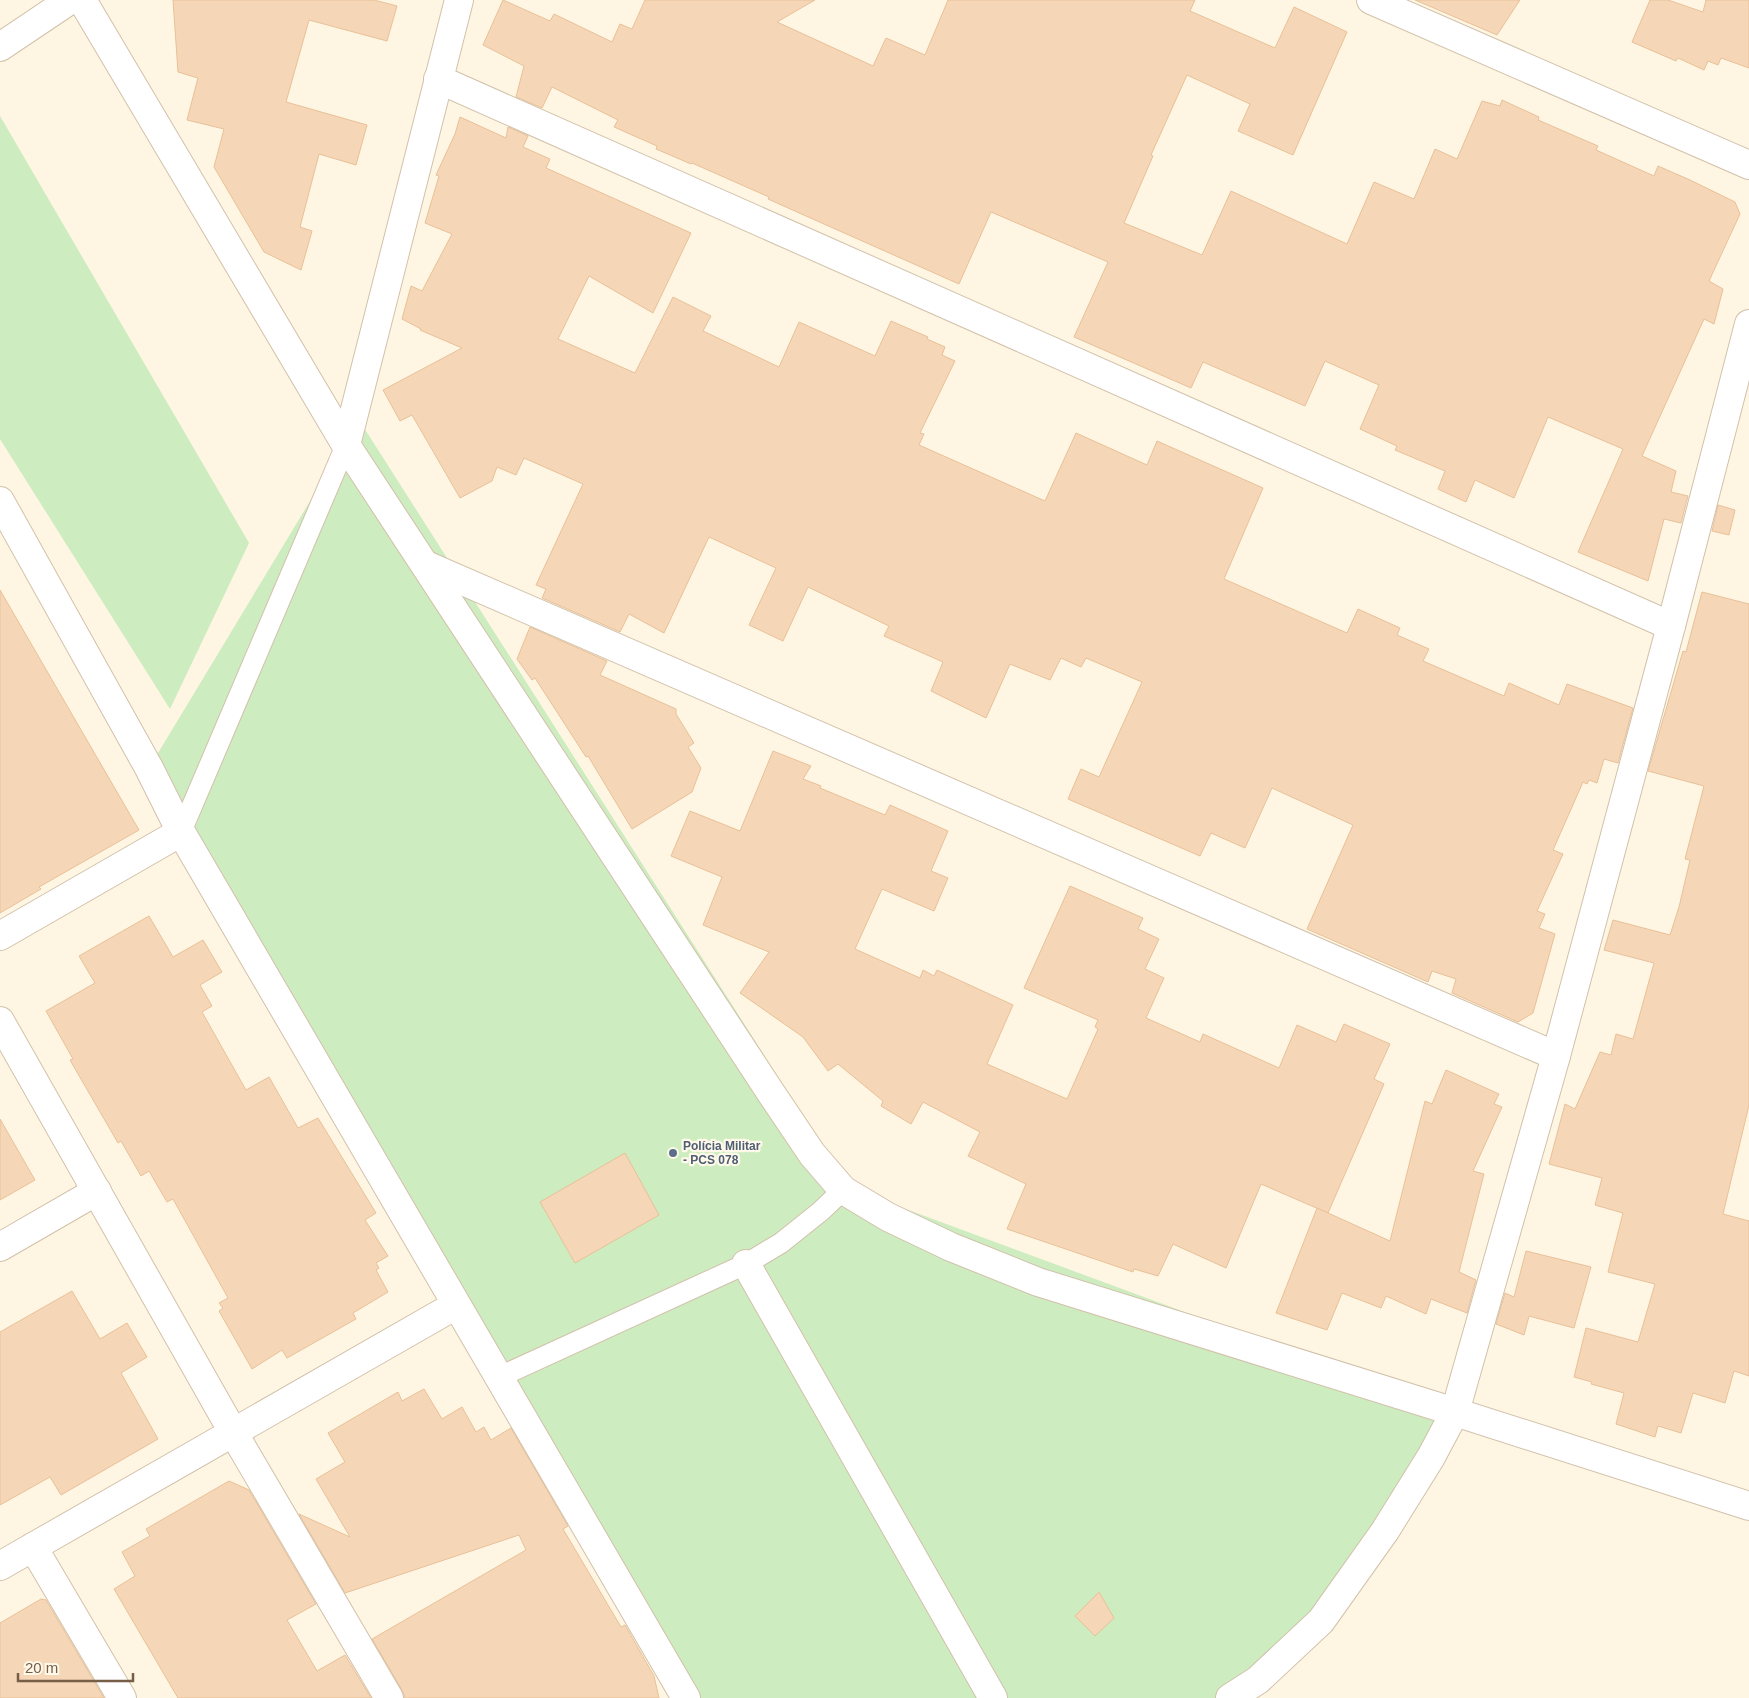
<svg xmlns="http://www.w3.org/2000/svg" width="1749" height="1698" viewBox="0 0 1749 1698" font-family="Arial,sans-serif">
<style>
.green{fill:#cdecc0}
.building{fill:#f5d7b8;stroke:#e9c097}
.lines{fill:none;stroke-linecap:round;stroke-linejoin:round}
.lane-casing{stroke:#d2c1ab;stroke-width:22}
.street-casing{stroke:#d2c1ab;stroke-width:30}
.lane{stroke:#fff;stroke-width:20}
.street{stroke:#fff;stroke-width:28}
.service-dot{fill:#5c6f8a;stroke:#fff9ea;stroke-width:2}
.labels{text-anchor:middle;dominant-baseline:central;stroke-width:4.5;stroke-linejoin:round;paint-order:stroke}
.service-label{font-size:12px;font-weight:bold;fill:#4e5e75;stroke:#fff9ea;text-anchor:start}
</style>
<rect width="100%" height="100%" fill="#fef6e2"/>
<g class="green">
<path d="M0 116 249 543 170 709 0 439Z"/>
<path d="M359 420 849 1188 1455 1412 1329 1602 1218 1698H686L149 768Z"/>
</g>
<g class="building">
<path d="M173 0H374L397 6 387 41 309 20 286 102 367 125 356 165 319 154 300 227 312 231 301 270 264 252 214 167 224 129 187 120 198 78 178 72Z"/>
<path d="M503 0 550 21 554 14 612 42 620 24 632 29 645 0H815L777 22 873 66 886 38 925 55 948 0H1195L1190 11 1275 48 1294 7 1347 32 1293 155 1238 131 1250 104 1187 75 1151 155 1153 156 1124 223 1202 255 1231 191 1347 244 1374 182 1414 199 1435 149 1457 159 1482 101 1500 106 1502 100 1539 117 1538 120 1598 146 1596 150 1654 176 1658 166 1690 180 1735 202 1740 214 1709 281 1723 289 1714 324 1704 319 1642 456 1676 471 1671 492 1688 496 1681 523 1664 519 1648 581 1578 552 1623 449 1548 417 1514 498 1475 480 1466 502 1438 489 1445 471 1395 450 1397 446 1360 429 1379 385 1325 361 1305 406 1203 362 1191 388 1074 337 1108 262 991 212 959 284 806 216 768 199 769 197 692 163 691 164 656 149 657 146 614 127 618 120 552 87 542 108 516 97 524 66 483 45Z"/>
<path d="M1415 0H1520L1497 35Z"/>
<path d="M1650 0H1668L1703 12 1706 0H1749V68L1721 58 1718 65 1708 61 1704 70 1678 58 1676 61 1632 42Z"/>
<path d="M460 117 506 138 508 127 528 136 523 147 550 159 546 168 691 233 653 313 589 276 558 339 635 373 673 297 711 316 703 331 779 367 799 322 875 356 891 321 928 337 927 339 945 347 942 355 955 361 920 433 924 434 919 445 1045 501 1076 433 1147 465 1157 441 1263 488 1224 579 1347 633 1358 609 1400 628 1397 635 1429 649 1423 661 1504 696 1509 683 1559 705 1567 684 1633 708 1618 763 1604 759 1597 783 1589 780 1587 784 1583 782 1553 850 1563 854 1537 911 1545 914 1539 928 1555 934 1533 1013 1518 1022 1452 993 1456 979 1432 971 1428 982 1307 929 1353 825 1272 788 1245 848 1211 833 1200 856 1068 799 1081 769 1099 777 1142 682 1086 658 1081 667 1061 658 1050 680 1010 664 986 718 931 691 943 662 884 636 889 626 808 587 783 641 749 625 776 568 709 537 664 633 629 614 620 632 542 598 546 589 536 585 583 484 524 458 516 475 497 467 492 481 460 498 412 415 400 421 383 390 462 348 420 330 421 329 402 319 411 286 422 291 452 234 425 223 439 176 436 175 455 134Z"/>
<path d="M1718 505 1735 510 1729 535 1712 531Z"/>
<path d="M0 590 139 830 39 887 41 889 0 913Z"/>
<path d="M1702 592 1749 604V1105L1723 1214 1749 1221V1376L1734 1371 1725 1403 1693 1393 1681 1433 1658 1426 1655 1437 1616 1424 1624 1393 1591 1384 1592 1382 1574 1377 1586 1328 1638 1342 1655 1284 1608 1272 1623 1213 1595 1205 1602 1178 1549 1164 1565 1104 1575 1109 1600 1052 1611 1055 1616 1034 1633 1039 1654 963 1604 950 1613 920 1670 935 1679 907 1690 860 1685 859 1704 786 1648 771 1683 651 1686 652Z"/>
<path d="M530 627 607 661 600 675 676 709V714L694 743 688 747 701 768 692 792 632 829 588 756 586 757 535 678 532 680 517 659Z"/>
<path d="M773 751 811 766 803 779 821 786 820 788 885 815 890 805 948 831 931 871 948 878 934 911 882 889 855 949 920 978 923 970 934 976 937 970 1013 1005 987 1064 1067 1099 1098 1029 1095 1027 1098 1020 1024 988 1070 886 1143 918 1138 929 1159 939 1145 969 1164 978 1146 1018 1200 1042 1203 1034 1279 1068 1297 1025 1336 1042 1344 1024 1390 1044 1374 1079 1384 1084 1328 1213 1261 1184 1226 1268 1173 1244 1158 1276 1134 1269 1133 1272 1007 1229 1026 1184 968 1156 980 1132 923 1102 911 1124 881 1106 883 1101 838 1064 828 1071 803 1037 740 993 769 952 703 925 722 877 671 856 690 811 740 831Z"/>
<path d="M149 916 173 957 203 940 222 972 200 985 212 1006 202 1012 246 1090 269 1077 298 1128 318 1118 376 1213 365 1220 388 1256 376 1263 379 1268 376 1270 388 1292 353 1313 356 1319 287 1358 282 1350 252 1369 219 1311 223 1308 219 1303 228 1298 173 1199 167 1202 149 1171 141 1176 121 1141 118 1143 70 1060 73 1059 46 1011 95 983 79 956Z"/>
<path d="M1446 1070 1499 1094 1494 1104 1502 1107 1473 1171 1484 1174 1459 1272 1476 1280 1467 1313 1431 1299 1426 1314 1386 1296 1381 1308 1342 1293 1327 1330 1276 1313 1317 1208 1390 1241 1425 1101 1432 1104Z"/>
<path d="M0 1119 35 1180 0 1200Z"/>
<path d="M625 1153 659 1215 575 1263 540 1202Z"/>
<path d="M1526 1251 1591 1267 1574 1328 1529 1316 1524 1335 1496 1324 1505 1293 1514 1297Z"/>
<path d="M72 1291 100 1339 127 1323 147 1357 121 1373 158 1439 61 1495 50 1477 0 1505V1332Z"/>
<path d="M424 1389 442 1419 462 1407 476 1432 484 1427 491 1440 511 1428 568 1526 563 1529 621 1627 625 1625 654 1676 659 1698H405L402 1690 372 1639 526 1550 519 1535 345 1593 299 1514 350 1537 316 1479 345 1462 328 1433 398 1392 402 1401Z"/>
<path d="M229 1481 249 1490 316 1604 287 1620 317 1671 345 1655 371 1698H178L114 1589 135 1576 122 1552 150 1536 146 1529Z"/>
<path d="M1099 1592 1114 1618 1095 1636 1075 1616Z"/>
<path d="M41 1599 46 1600 104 1698H0V1623Z"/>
</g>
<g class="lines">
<g class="lane-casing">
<g id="lane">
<path d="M181 832 346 445"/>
<path d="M499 1377 746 1264 781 1243 821 1211 843 1190"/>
</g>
</g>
<g class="street-casing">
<g id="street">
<path d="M82 0 346 445 771 1093 812 1154 843 1190 888 1217 951 1247 1038 1282 1455 1412 1749 1506"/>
<path d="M1371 0 1749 165"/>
<path d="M0 47 70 0"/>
<path d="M438 79 1671 626"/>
<path d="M346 445 459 0"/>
<path d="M0 501 149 768 181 832 686 1698"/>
<path d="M426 565 1556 1056"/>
<path d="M0 936 181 832"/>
<path d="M0 1021 233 1432 389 1698"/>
<path d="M0 1247 97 1191"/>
<path d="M746 1264 993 1698"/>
<path d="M0 1566 33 1547"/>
<path d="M122 1698 33 1547 456 1305"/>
<path d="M1230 1698 1258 1680 1321 1621 1385 1531 1431 1457 1455 1412 1556 1056 1671 626 1749 324"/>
</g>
</g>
<use href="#lane" class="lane"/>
<use href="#street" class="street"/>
</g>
<circle class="service-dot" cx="673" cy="1153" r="5"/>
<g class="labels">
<g class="service-label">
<text x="683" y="1146">Polícia Militar<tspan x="683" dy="14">- PCS 078</tspan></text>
</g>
</g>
<path d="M18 1673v8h115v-8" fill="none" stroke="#775e47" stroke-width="2.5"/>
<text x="25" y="1673" font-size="15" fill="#775e47" stroke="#fff9ea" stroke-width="4" paint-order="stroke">20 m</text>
</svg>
